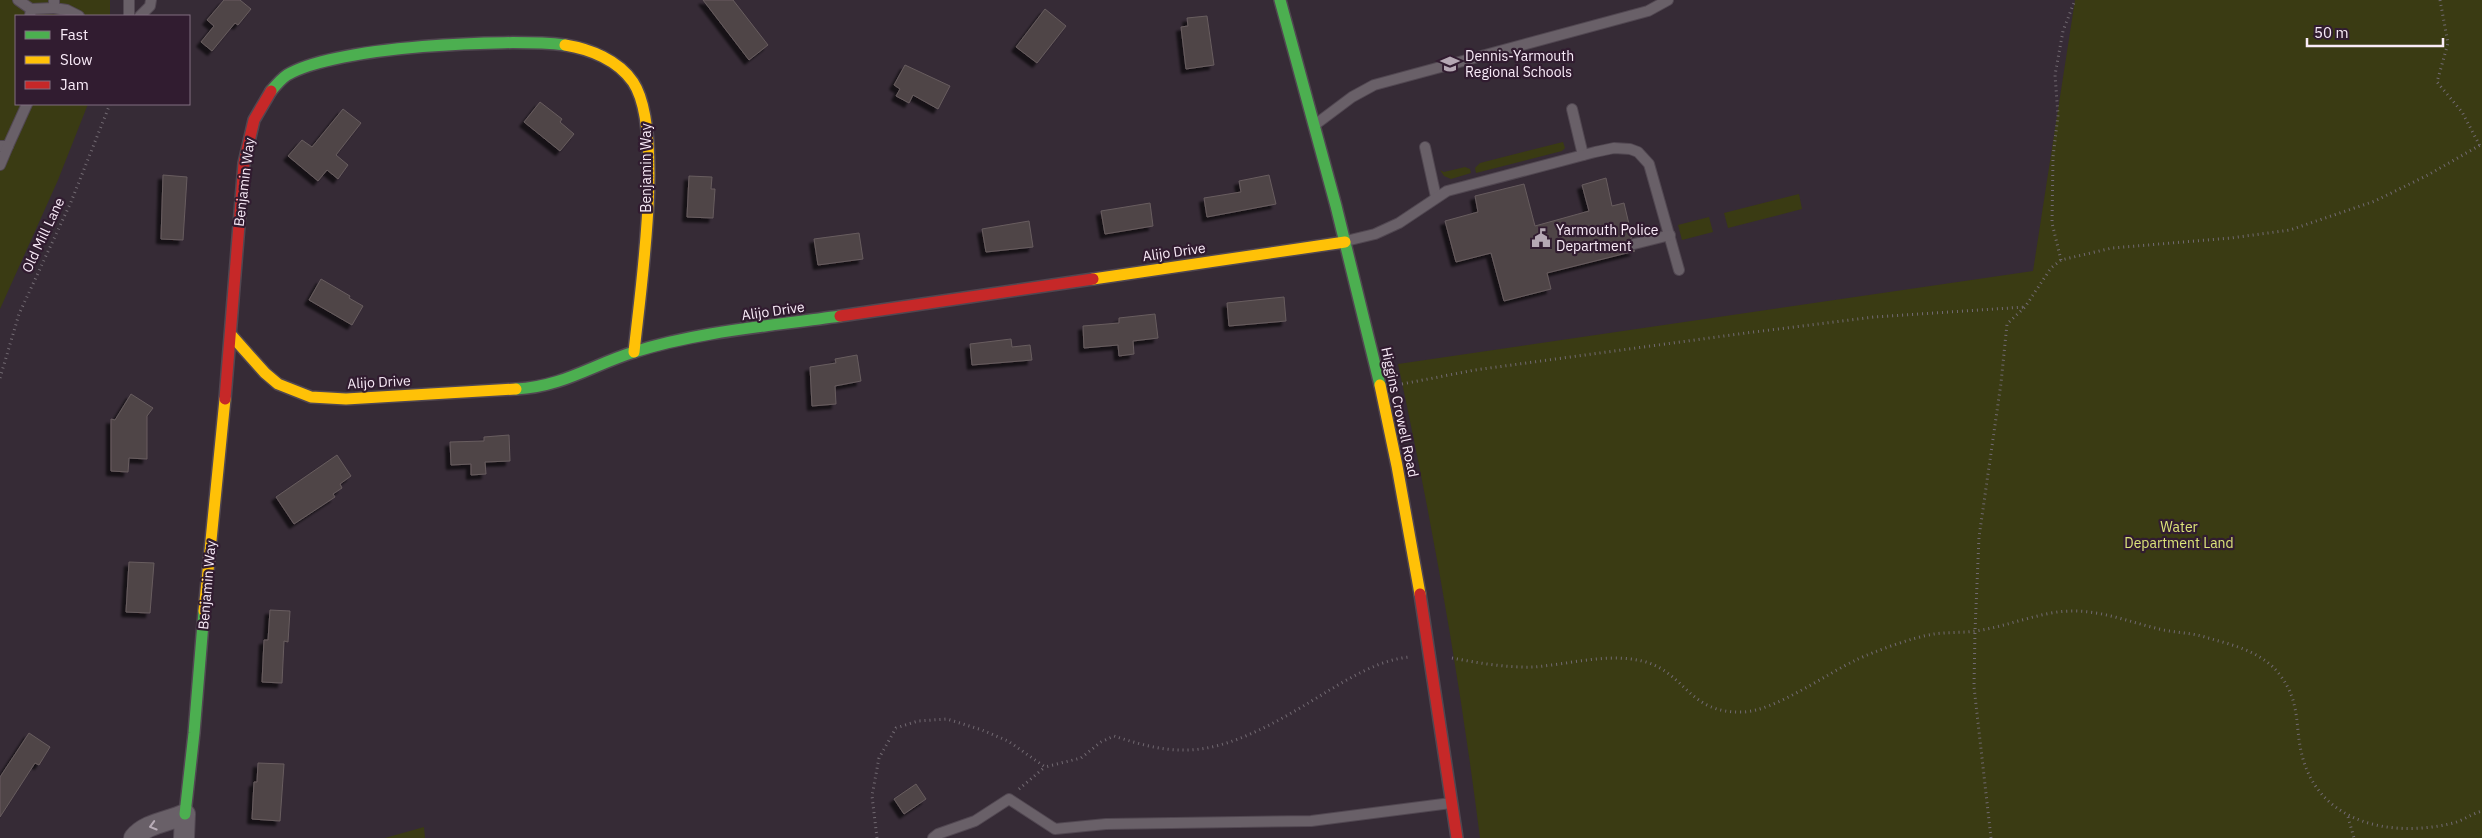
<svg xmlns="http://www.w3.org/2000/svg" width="2482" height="838" viewBox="0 0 2482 838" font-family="'IBM Plex Sans',sans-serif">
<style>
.green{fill:#3a3b13}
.building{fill:#4f4547;stroke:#685d5f;filter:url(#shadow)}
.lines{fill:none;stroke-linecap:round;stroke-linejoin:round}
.lane-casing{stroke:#514751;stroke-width:12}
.street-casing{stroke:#514751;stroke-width:22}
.fast-casing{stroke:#514751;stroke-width:14}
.slow-casing{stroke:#514751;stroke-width:14}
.jam-casing{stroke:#514751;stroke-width:14}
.path{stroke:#726a72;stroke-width:3;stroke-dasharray:1 4;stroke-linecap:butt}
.lane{stroke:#696068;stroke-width:10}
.street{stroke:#696068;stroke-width:20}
.fast{stroke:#4caf50;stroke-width:11}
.slow{stroke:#ffc107;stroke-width:11}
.jam{stroke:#c62828;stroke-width:11}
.oneway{stroke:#b8acb7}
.labels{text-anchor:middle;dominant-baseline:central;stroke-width:4.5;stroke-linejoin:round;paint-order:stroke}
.poi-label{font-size:14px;fill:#f9ebf8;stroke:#311c30;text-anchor:start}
.street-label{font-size:14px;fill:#f9ebf8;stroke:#311c30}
.park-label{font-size:14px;fill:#dce479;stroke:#311c30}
</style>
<defs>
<filter id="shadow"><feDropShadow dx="-4.5" dy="4.5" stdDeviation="1" flood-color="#0009"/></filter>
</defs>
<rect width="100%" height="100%" fill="#362b36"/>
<g class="green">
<path d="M0 0H110V16H16V104H88L58 180 0 309Z"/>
<path d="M2075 0H2482V838H1480C1460 679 1432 521 1398 364L2033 271Z"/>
<path d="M1563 142 1565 148 1562 151 1476 173 1475 168 1480 163Z"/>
<path d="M1465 167 1470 169 1471 173 1451 179 1444 176 1440 170 1444 172Z"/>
<path d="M1799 194 1802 209 1728 228 1724 213Z"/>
<path d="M1709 217 1713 232 1682 240 1678 225Z"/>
<path d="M424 827 425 838H385Z"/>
</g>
<g class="building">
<path d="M224 0H240L251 9 238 25 235 23 212 51 201 42 214 26 207 20Z"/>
<path d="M703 0H733L768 45 749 60Z"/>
<path d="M1045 9 1066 26 1037 63 1016 47Z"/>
<path d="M1207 16 1214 65 1186 69 1181 27 1188 26 1187 18Z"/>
<path d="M905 65 950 86 938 109 913 95 909 103 896 96 900 89 894 85Z"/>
<path d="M540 102 562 119 560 122 574 134 560 151 524 122Z"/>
<path d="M343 109 361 123 336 155 348 165 338 179 327 170 318 181 288 156 302 140 312 147Z"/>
<path d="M163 175 187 177 183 240 161 239Z"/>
<path d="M1269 175 1276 204 1207 217 1204 198 1241 192 1239 181Z"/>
<path d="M689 176 712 177 711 189H715L713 218 687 217Z"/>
<path d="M1606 178 1612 206 1624 203 1632 237 1627 245 1629 249 1635 251 1547 273 1551 289 1504 301 1491 253 1456 262 1445 221 1478 212 1475 196 1524 184 1535 226 1589 211 1582 185Z"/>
<path d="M1150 203 1153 226 1105 234 1101 211Z"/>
<path d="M1029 221 1033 247 986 252 982 229Z"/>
<path d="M859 233 863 259 818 265 814 239Z"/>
<path d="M321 279 350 296 349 298 363 306 352 325 309 300Z"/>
<path d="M1284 297 1286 321 1229 326 1227 303Z"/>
<path d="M1155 314 1158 338 1133 341 1134 354 1119 356 1118 345 1084 348 1083 326 1119 323V318Z"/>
<path d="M1011 339 1012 347 1030 345 1032 360 972 365 970 344Z"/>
<path d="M857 355 861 381 835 386 836 404 812 406 810 367 836 363 835 359Z"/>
<path d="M131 394 153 408 147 416V459L129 458 128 472 111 471V419L115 420Z"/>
<path d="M509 435 510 461 485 462 486 474 471 475V464L451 465 450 442 484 441V437Z"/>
<path d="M337 455 351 476 340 484 342 488 333 494 335 497 294 524 276 497Z"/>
<path d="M129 562 154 563 150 613 126 612Z"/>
<path d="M270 610 290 611 288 642 284 641 282 683 262 682 264 640H268Z"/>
<path d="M29 733 50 747 39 765 35 763 0 817V777Z"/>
<path d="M258 763 284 764 280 821 252 819 254 782H257Z"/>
<path d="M916 784 926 799 904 814 894 799Z"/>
</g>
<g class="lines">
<g class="lane-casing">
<g id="lane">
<path d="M18 0 31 9 30 16"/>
<path d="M54 0V8L67 10 79 16"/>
<path d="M31 9 54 8"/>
<path d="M129 16V0"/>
<path d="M140 16 150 6 151 0"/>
<path d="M1572 109 1583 155"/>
<path d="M1316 124 1352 97 1374 85 1648 11 1668 0"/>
<path d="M0 146H8L27 104"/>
<path d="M1425 147 1436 197"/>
<path d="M0 165 8 146"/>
<path d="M1346 241 1375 234 1399 223 1447 191 1595 152 1614 148 1630 149 1638 152 1649 164 1679 270"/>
<path d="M1634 244 1670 235"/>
<path d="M933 838 938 834 975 821 1009 799 1055 829 1106 824 1311 821 1451 803"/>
</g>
</g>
<g class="street-casing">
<path id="street" d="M134 838C146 823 168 822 185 814L184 838"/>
</g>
<g class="fast-casing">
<g id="fast">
<path d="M1280 0 1336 206 1380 385"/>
<path d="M271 91C276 85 281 79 287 75 336 46 507 38 565 45"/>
<path d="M516 389C562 387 592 365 634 352 700 331 772 326 840 316"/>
<path d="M185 814 194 733 204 611"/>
</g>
</g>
<g class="slow-casing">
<g id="slow">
<path d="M565 45C590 49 618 60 633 82 665 130 640 292 634 352"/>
<path d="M1093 279 1345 242"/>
<path d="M232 336 265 373 278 384 311 397 346 399 516 389"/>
<path d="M1380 385 1397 466 1420 594"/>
<path d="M204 611 225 399"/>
</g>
</g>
<g class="jam-casing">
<g id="jam">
<path d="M840 316 1093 279"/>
<path d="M225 399 244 163 254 120 271 91"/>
<path d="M1420 594 1457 838"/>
</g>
</g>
<g class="path">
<path d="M2440 0 2448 43 2437 82 2462 112 2480 146"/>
<path d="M2061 260 2052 223 2053 157 2058 115 2055 75 2063 31 2075 0"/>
<path d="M0 378 19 314 71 202 110 104"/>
<path d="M1402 384 1475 370 1746 333 1874 317 2025 307"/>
<path d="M1452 658C1478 663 1508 668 1534 667 1571 664 1610 652 1646 662 1686 674 1689 714 1743 712 1775 711 1826 674 1856 660 1875 651 1914 637 1934 634 1948 632 1962 633 1976 631 2002 627 2025 618 2051 613 2089 606 2120 619 2155 628 2172 633 2191 632 2208 638 2233 645 2263 652 2280 675 2302 704 2294 728 2303 759 2322 824 2391 837 2449 824 2461 822 2471 814 2482 811"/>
<path d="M1019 789 1045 767"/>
<path d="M2348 817 2354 838"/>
<path d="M877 838 872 796 879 758 896 728 918 721 947 719 982 730 1008 741 1045 767 1081 758 1101 742 1114 736C1135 743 1159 750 1181 750 1231 752 1287 716 1328 691 1353 676 1380 660 1409 657"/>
<path d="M1991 838 1974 687 1975 631 1979 537 2001 383 2007 324 2025 307 2051 268 2061 260 2112 248 2231 238 2290 230 2375 201 2428 175 2482 144"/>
</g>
<use href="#lane" class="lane"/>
<use href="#street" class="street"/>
<use href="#fast" class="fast"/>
<use href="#slow" class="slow"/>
<use href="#jam" class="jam"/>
</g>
<defs><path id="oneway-chevron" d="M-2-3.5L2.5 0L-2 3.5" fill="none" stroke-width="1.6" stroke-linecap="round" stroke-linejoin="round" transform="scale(1.25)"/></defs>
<use class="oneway" href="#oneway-chevron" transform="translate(153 826) rotate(164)"/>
<defs>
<g id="school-bare" transform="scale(1.5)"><path d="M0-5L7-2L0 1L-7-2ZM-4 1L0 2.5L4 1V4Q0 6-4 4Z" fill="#b5a8b4" stroke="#311c30" stroke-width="2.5" paint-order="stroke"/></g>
<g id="civic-bare" transform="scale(1.5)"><path d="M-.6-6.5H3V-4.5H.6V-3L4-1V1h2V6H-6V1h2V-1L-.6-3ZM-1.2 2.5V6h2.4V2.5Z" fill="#b5a8b4" stroke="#311c30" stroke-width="2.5" paint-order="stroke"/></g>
</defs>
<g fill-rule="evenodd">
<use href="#school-bare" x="1450" y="64"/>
<use href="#civic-bare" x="1541" y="238"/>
</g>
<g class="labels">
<g class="poi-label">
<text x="1465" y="56">Dennis-Yarmouth<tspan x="1465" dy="16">Regional Schools</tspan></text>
<text x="1556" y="230">Yarmouth Police<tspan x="1556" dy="16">Department</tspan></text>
</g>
<g class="street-label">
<text transform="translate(646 168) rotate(-90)">Benjamin Way</text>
<text transform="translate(244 182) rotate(-83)">Benjamin Way</text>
<text transform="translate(43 235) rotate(-65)">Old Mill Lane</text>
<text transform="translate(1174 252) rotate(-8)">Alijo Drive</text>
<text transform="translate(773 311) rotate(-8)">Alijo Drive</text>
<text transform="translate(379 382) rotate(-3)">Alijo Drive</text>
<text transform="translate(1400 412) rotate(78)">Higgins Crowell Road</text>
<text transform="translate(207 585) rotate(-85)">Benjamin Way</text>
</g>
<g class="park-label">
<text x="2179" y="527">Water<tspan x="2179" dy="16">Department Land</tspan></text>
</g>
</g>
<rect x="15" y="15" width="175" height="90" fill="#311c30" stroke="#816f80"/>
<rect x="25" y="31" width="25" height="8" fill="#4caf50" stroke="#816f80"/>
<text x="60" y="40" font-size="15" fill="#f9ebf8">Fast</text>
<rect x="25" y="56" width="25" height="8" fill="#ffc107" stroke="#816f80"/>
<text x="60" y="65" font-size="15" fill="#f9ebf8">Slow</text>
<rect x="25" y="81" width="25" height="8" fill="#c62828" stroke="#816f80"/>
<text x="60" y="90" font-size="15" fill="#f9ebf8">Jam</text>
<path d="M2307 38v8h136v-8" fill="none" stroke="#f9ebf8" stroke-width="2.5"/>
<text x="2314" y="38" font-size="15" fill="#f9ebf8" stroke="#311c30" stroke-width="4" paint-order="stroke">50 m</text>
</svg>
